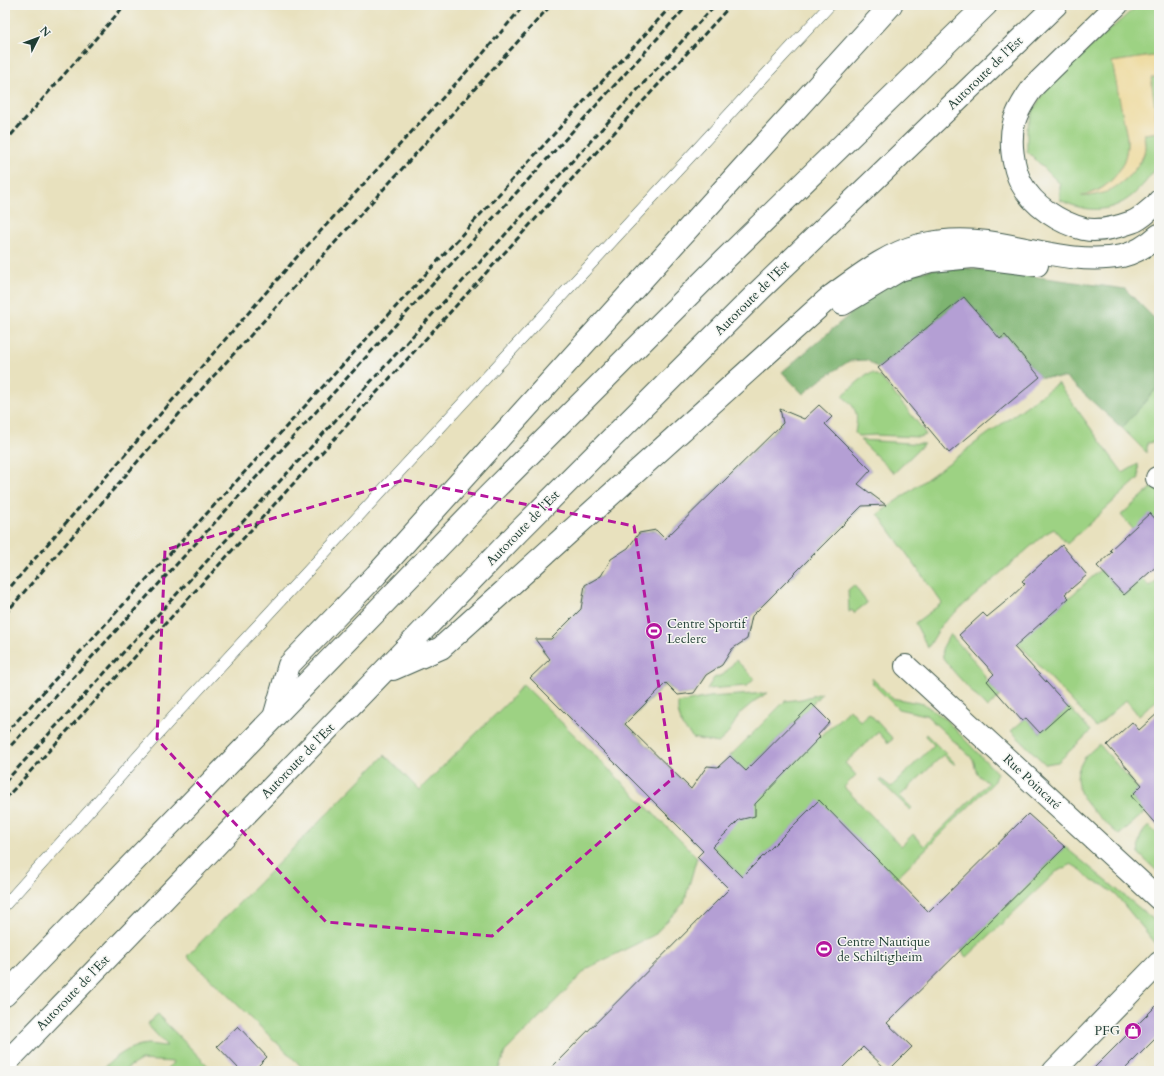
<svg xmlns="http://www.w3.org/2000/svg" width="1164" height="1076" viewBox="0 0 1164 1076" font-family="Cardo,serif">
<style>
.green{fill:#9dd283;stroke:#5e885c}
.forest{fill:#7eb471;stroke:#4e7852}
.sand{fill:#eeda9e;stroke:#868c69}
.building{fill:#b49fd4}
.lines{fill:none;stroke-linecap:round;stroke-linejoin:round}
.service-casing{stroke:#3d5649;stroke-width:12}
.minor-casing{stroke:#3d5649;stroke-width:24}
.trunk-casing{stroke:#3d5649;stroke-width:24}
.service{stroke:#fff;stroke-width:11}
.minor{stroke:#fff;stroke-width:22}
.trunk{stroke:#fff;stroke-width:22}
.rail{stroke:#1f3d34;stroke-width:3;stroke-dasharray:6 3;stroke-linecap:butt}
.marked{fill:none;stroke:#b5179e;stroke-width:3;stroke-dasharray:8 5;stroke-linejoin:round}
.labels{text-anchor:middle;dominant-baseline:central;stroke-width:3;stroke-linejoin:round;paint-order:stroke}
.street-label{font-size:13px;fill:#1f3d34;stroke:#f6f6f2}
.poi-label{font-size:13px;fill:#1f3d34;stroke:#f6f6f2;text-anchor:start}
</style>
<rect width="100%" height="100%" fill="#f6f6f2"/>
<filter id="ink" filterUnits="userSpaceOnUse"><feTurbulence type="fractalNoise" baseFrequency=".025" numOctaves="2"/><feDisplacementMap in="SourceGraphic" scale="8" xChannelSelector="R" yChannelSelector="G"/><feConvolveMatrix kernelMatrix="1 2 1 2 8 2 1 2 1" color-interpolation-filters="sRGB"/></filter>
<filter id="wash" filterUnits="userSpaceOnUse"><feTurbulence type="fractalNoise" baseFrequency=".012" numOctaves="4" result="noise"/><feDisplacementMap in="SourceGraphic" scale="16" xChannelSelector="R" yChannelSelector="G"/><feGaussianBlur stdDeviation="0.9" result="paint"/><feColorMatrix in="noise" values="0 0 0 0 0 0 0 0 0 0 0 0 0 0 0 0 0 1.4 0 .05"/><feComposite in="paint" operator="in"/></filter>
<g filter="url(#wash)">
<rect width="100%" height="100%" fill="#e8e1be"/>
<g class="green">
<path d="M1138 5H1159V55L1113 62 1127 137C1129 159 1118 180 1098 190 1093 193 1087 194 1083 196 1105 197 1130 180 1141 161 1146 152 1145 143 1144 134L1158 132 1150 77 1159 76C1159 96 1159 117 1159 137 1159 145 1161 155 1159 162 1157 168 1151 175 1147 180 1123 211 1095 217 1060 200V184L1027 151V129L1034 109 1044 92 1063 71Z"/>
<path d="M873 373 881 378 887 385 922 428 926 435 919 437 875 435 858 436 855 433C858 415 858 408 842 396L867 374Z"/>
<path d="M1058 383 1123 473 1138 464 1139 478 1067 544 1054 529 1045 534 942 624 928 648 915 623 942 603 878 514 967 450V449Z"/>
<path d="M1159 385V448L1158 442 1147 443V453L1122 428Z"/>
<path d="M783 415 795 425 816 415 871 470 855 486 874 495C875 500 874 503 870 506L864 505 747 621 750 624 747 639 732 649 722 665 706 675 694 693 678 695 666 684 626 724 694 792 706 768 709 766 717 769 785 701 802 699 822 693 812 704 756 761 820 737 850 709 860 721 869 713 893 739 888 743 878 732 845 763 856 775 844 787 901 846 913 834 924 846 988 783 977 774 973 759 926 715 898 709 873 684 872 678 892 698 924 704 944 718 997 773 993 783 896 878 819 801 742 877 710 844 717 831 699 847 530 678 555 654 544 652 542 648V644L547 639H551L585 604 582 601 585 585 601 576 628 548 639 533 656 530 665 539 782 423V419Z"/>
<path d="M860 440 924 444 894 473Z"/>
<path d="M1154 486 1159 488V523L1133 529 1121 515Z"/>
<path d="M1100 570 1124 595 1142 579 1149 586 1159 579V698L1139 716 1126 700 1096 727 1018 643Z"/>
<path d="M854 585 867 603 854 613 852 610 849 612 848 590Z"/>
<path d="M950 634 979 666 987 681 1000 696 987 708 954 672 943 658 942 649Z"/>
<path d="M736 660 754 678 747 686 707 689 714 678 724 674Z"/>
<path d="M523 684 697 857 684 903 654 935 588 968 505 1052 498 1071H306L187 956 385 755 419 790 509 701Z"/>
<path d="M768 693 756 700 739 714 735 722 726 736 718 743 693 738 682 726 678 711V703L710 697Z"/>
<path d="M1069 707 1091 731 1058 762 1045 764 1011 731 1026 718 1040 733Z"/>
<path d="M926 734 956 764H954L943 755 900 796 912 808 910 810 880 781 881 779 891 787 934 745 925 736Z"/>
<path d="M1099 744 1138 789 1131 796 1145 812 1119 835C1100 817 1064 792 1082 762 1085 755 1094 749 1099 744Z"/>
<path d="M1149 826 1159 836V873L1139 854C1137 844 1140 832 1149 826Z"/>
<path d="M1065 847 1154 920 1157 927V945L1116 895 1103 885 1092 881 1081 870 1071 864 1056 872 967 957 961 950Z"/>
<path d="M158 1015 213 1071H164L174 1062 141 1060 122 1071H100C113 1059 128 1046 147 1044 153 1044 160 1046 167 1046L147 1024Z"/>
</g>
<path class="forest" d="M960 268 987 270 1125 289 1159 323V386L1122 428 1066 378 1040 377 1005 335 1000 339 964 297 878 368 867 360 849 361 819 381 803 394 782 372 875 293 902 277 933 269Z"/>
<path class="sand" d="M1159 55V76L1151 78 1158 132 1144 134C1144 138 1145 142 1145 146 1145 164 1121 186 1106 192 1097 195 1090 196 1081 196 1087 194 1093 193 1099 190 1118 179 1129 159 1127 137L1112 62Z"/>
<g id="blocks">
<g class="building">
<path d="M964 297 1000 339 1005 335 1040 377 949 453 878 368Z"/>
<path d="M819 405 832 417 825 424 871 470 858 484 886 505 862 506 752 616 747 639 732 649 722 665 706 675 694 693 678 695 666 683 625 724 691 789 707 766 718 767 730 756 746 771 812 704 830 722 818 735 820 737 755 804V816L739 820 712 847 742 877 819 800 929 912 1028 814 1065 847 887 1023 912 1047 888 1071 863 1047 839 1071H548L729 889 697 857 703 851 530 678 550 659 535 639H551L581 609 585 585 601 576 611 559 628 548 639 533 656 530 665 539 783 423 780 409 804 419Z"/>
<path d="M1150 513 1159 523V564L1124 595 1097 566 1112 552 1110 550Z"/>
<path d="M1062 545 1087 575 1065 594 1069 598 1014 647 1069 707 1040 733 1026 718 1022 721 987 681 994 674 959 635 983 613 987 617 1010 598 1025 584 1022 581Z"/>
<path d="M1159 712V828L1131 796 1142 785 1107 745 1132 722 1139 730Z"/>
<path d="M1159 1003V1035L1123 1071H1091Z"/>
<path d="M238 1026 267 1057 253 1071H241L217 1046Z"/>
</g>
</g>
</g>
<g filter="url(#ink)">
<use href="#blocks" fill-opacity="0" stroke="#3d5649" stroke-width="1"/>
<g class="lines">
<g class="service-casing">
<path id="service" d="M5 905 175 715 830 5"/>
</g>
<g class="minor-casing">
<g id="minor">
<path d="M1157 478 1159 479"/>
<path d="M906 666 1159 899"/>
<path d="M1054 1071 1159 963"/>
</g>
</g>
<g class="trunk-casing">
<g id="trunk">
<path d="M1117 5 1034 86C1026 97 1017 110 1014 123 1009 141 1013 167 1021 183 1033 206 1060 223 1084 229 1098 232 1118 227 1132 222 1141 219 1149 210 1157 204L1159 201"/>
<path d="M843 304 900 270 931 261 973 257 1037 265"/>
<path d="M393 669 441 648 831 296C859 276 886 254 920 245 941 240 965 239 987 242 1031 248 1077 265 1122 256 1135 253 1149 244 1159 235"/>
<path d="M275 714 289 665 376 575 740 171 891 5"/>
<path d="M5 995 488 496 724 260 986 5"/>
<path d="M5 1064 519 531 760 290 1056 5"/>
</g>
</g>
<use href="#service" class="service"/>
<use href="#minor" class="minor"/>
<use href="#trunk" class="trunk"/>
<g class="rail">
<path d="M5 142 125 5"/>
<path d="M5 593 296 258 480 57 524 5"/>
<path d="M5 614 179 414 551 5"/>
<path d="M5 734 672 5"/>
<path d="M5 752 688 5"/>
<path d="M5 782 715 5"/>
<path d="M5 799 731 5"/>
</g>
</g>
</g>
<path class="marked" d="M404 480 634 526 673 778 492 936 326 922 157 739 165 550Z"/>
<defs>
<g id="stadium-disc" transform="scale(0.9)"><circle r="9.5" fill="#b5179e" stroke="#f6f6f2"/><path d="M0-5a6.5 5 0 1 0 0 10a6.5 5 0 1 0 0-10ZM-3.5-1.8h7v3.6h-7Z" fill="#fff"/></g>
<g id="shop-disc" transform="scale(0.9)"><circle r="9.5" fill="#b5179e" stroke="#f6f6f2"/><path d="M-5-2.5h2.3a2.7 3.5 0 0 1 5.4 0H5L5.5 6h-11ZM-1.5-2.5h3a1.5 2.3 0 0 0-3 0Z" fill="#fff"/></g>
</defs>
<g fill-rule="evenodd">
<use href="#stadium-disc" x="654" y="631"/>
<use href="#stadium-disc" x="824" y="949"/>
<use href="#shop-disc" x="1133" y="1031"/>
</g>
<g class="labels">
<g class="street-label">
<text transform="translate(985 73) rotate(-44)">Autoroute de l’Est</text>
<text transform="translate(752 298) rotate(-45)">Autoroute de l’Est</text>
<text transform="translate(523 528) rotate(-46)">Autoroute de l’Est</text>
<text transform="translate(298 761) rotate(-46)">Autoroute de l’Est</text>
<text transform="translate(1032 782) rotate(43)">Rue Poincaré</text>
<text transform="translate(73 993) rotate(-46)">Autoroute de l’Est</text>
</g>
<g class="poi-label">
<text x="667" y="624">Centre Sportif<tspan x="667" dy="15">Leclerc</tspan></text>
<text x="837" y="942">Centre Nautique<tspan x="837" dy="15">de Schiltigheim</tspan></text>
<text x="1120" y="1031" text-anchor="end">PFG</text>
</g>
</g>
<rect width="1164" height="1076" fill="none" stroke="#f6f6f2" stroke-width="20"/>
<g transform="translate(38 38) rotate(48)" stroke="#f6f6f2" stroke-width="3" paint-order="stroke">
<path d="M0-3L7 15L0 10L-7 15Z" fill="#1f3d34"/>
<text y="-6" font-size="11" font-weight="bold" text-anchor="middle" fill="#1f3d34">N</text>
</g>
</svg>
